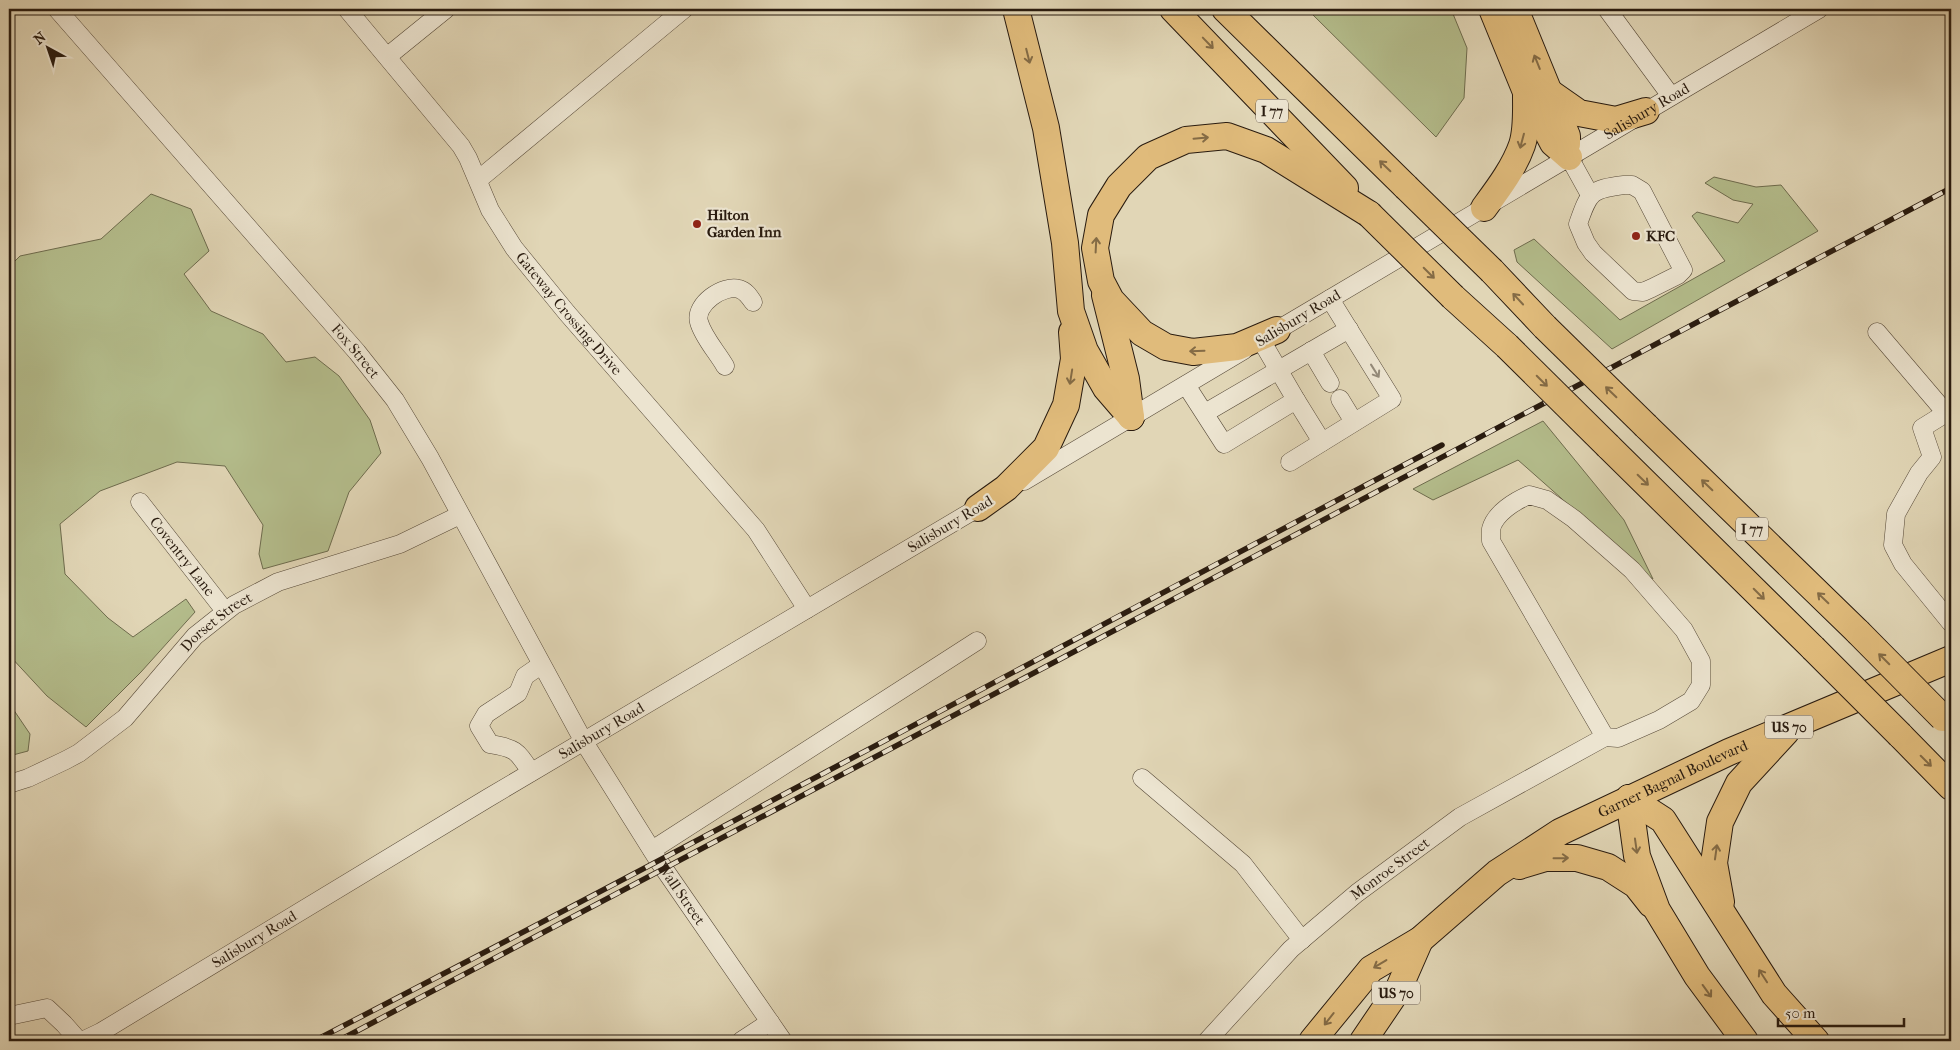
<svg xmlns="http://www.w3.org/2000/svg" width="1960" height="1050" viewBox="0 0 1960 1050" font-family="'IM FELL French Canon',serif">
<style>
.green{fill:#b4bd8c;stroke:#6e6c4e}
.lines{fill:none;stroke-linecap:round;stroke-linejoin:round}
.minor-casing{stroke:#574a39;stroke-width:19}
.highway-casing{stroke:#291b0f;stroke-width:28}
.minor{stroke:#ece4d0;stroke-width:18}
.highway{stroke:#e0bb7b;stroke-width:26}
.rail-casing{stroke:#291b0f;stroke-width:5.5}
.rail{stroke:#ece4d0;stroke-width:4;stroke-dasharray:11;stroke-linecap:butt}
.highway-bridge-casing{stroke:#291b0f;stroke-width:28;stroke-linecap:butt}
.highway-bridge{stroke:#e0bb7b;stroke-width:26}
.oneway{stroke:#846b45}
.oneway2{stroke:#948a79}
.poi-dot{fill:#8f2418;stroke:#ece4d0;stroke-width:2}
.labels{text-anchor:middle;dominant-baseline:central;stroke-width:4.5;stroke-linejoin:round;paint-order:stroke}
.shield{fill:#ece4d0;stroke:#645749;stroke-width:1}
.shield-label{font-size:14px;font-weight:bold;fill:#291b0f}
.street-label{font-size:15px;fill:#291b0f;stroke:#ece4d0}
.poi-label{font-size:15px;font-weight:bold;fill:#291b0f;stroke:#ece4d0;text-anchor:start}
</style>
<rect width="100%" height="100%" fill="#e1d6b6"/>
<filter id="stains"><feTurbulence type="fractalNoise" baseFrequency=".004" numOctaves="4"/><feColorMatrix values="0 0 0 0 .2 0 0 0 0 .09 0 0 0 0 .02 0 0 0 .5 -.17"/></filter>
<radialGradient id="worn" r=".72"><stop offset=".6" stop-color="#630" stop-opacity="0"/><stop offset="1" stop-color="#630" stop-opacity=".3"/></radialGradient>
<g class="green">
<path d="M1307 9H1451L1467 48 1464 98 1436 137Z"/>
<path d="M1714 177 1756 187 1781 185 1818 231 1612 349 1517 262 1514 250 1534 239 1620 320 1725 261 1692 216 1697 212 1738 223 1753 204 1733 200 1705 183Z"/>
<path d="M151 194 191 209 209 251 184 274 211 311 263 334 286 362 315 357 339 376 370 420 381 453 349 492 328 551 263 569 259 554 263 525 225 466 177 462 100 491 60 524 65 574 108 618 133 637 186 599 195 612 141 672 86 727 47 696 9 655V267L20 256 101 239Z"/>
<path d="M1543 421 1624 520 1653 579 1628 562 1561 498 1518 460 1433 500 1413 489Z"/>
<path d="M9 703 30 734 28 751 9 756Z"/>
</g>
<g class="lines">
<g class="minor-casing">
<g id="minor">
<path id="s1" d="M57 9 357 352 395 400 430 458 584 742 658 860 783 1041"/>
<path id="s2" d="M347 9 461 146 468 158 490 210 514 248 567 313 756 530 807 609"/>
<path d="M1607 9 1671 96"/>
<path d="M388 56 446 9"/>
<path d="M1569 157 1590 195"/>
<path d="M478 180 684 9"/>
<path d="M1624 185H1632L1642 191 1683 270 1678 275 1652 288 1643 292 1633 291 1593 253 1586 243 1578 224C1589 192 1591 189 1624 185Z"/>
<path d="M1877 332 1946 413"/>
<path id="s3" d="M1269 335 1819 9"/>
<path d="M1311 351 1330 383"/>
<path d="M725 366C717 352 703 337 699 322 694 304 724 284 739 289 746 291 749 296 753 302"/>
<path d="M1186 385 1224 444 1296 400 1261 340"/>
<path d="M1340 399 1354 422"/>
<path d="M1296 400 1322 442"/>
<path d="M1951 410 1922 428 1932 457 1919 473 1896 514 1893 545 1903 564 1951 623"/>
<path d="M1205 413 1349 329"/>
<path d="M1290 462 1392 399 1330 299"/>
<path d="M1024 481 1244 350"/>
<path d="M1529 495 1547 500 1574 519 1632 570 1684 630 1701 661V685L1691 701 1659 720 1618 738 1605 737 1491 541C1491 537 1491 532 1491 529 1495 513 1515 501 1529 495Z"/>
<path id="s4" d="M140 502 225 611"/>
<path d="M531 772C517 751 516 748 490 744L479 726 486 714 518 693 525 676 541 665"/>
<path d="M1142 778 1243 864 1302 940"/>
<path id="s5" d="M9 784 28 778 66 760 79 753 125 718 195 636 234 605 278 582 400 544 460 515"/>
<path d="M652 850 977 641"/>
<path d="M9 1016 47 1008 64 1024 79 1041"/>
<path id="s6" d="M82 1041 101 1032 488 798 986 503"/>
<path d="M741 1041 770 1022"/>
<path id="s7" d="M1207 1041 1291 949 1357 893 1460 817 1605 737"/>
</g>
</g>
<g class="highway-casing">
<g id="highway">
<path d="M1016 9 1046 128 1065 243 1071 311 1085 351 1106 388 1131 417"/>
<path d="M1173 9 1345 188"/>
<path d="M1225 9 1406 187"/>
<path d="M1492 9 1526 92 1553 143 1569 157"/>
<path d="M1515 9 1567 136V144"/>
<path d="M1549 92 1579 113 1616 120 1646 111"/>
<path d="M1484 208C1498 189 1514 168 1522 145 1527 130 1526 112 1526 96"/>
<path d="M1492 271 1545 327"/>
<path d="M1105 295 1126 379 1131 417"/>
<path d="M1453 297 1507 346"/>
<path d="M1277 330 1237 347 1193 352 1166 347 1142 333 1111 300 1101 281 1095 248 1101 215 1119 186 1148 157 1186 140 1227 136 1266 150 1369 214"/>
<path d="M1646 426 1858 632"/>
<path d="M1608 446 1813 648"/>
<path d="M978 508 1006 488 1046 448 1066 405 1074 359 1072 332"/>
<path d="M1900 735 1951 787"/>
<path d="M1629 798 1663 820 1774 994 1816 1041"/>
<path d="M1629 798 1637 856 1657 910 1697 976 1745 1041"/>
<path d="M1519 866 1545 858H1577L1608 867 1636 885 1651 904"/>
<path d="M1721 902 1714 863 1720 822 1739 783 1786 732"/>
<path id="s8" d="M1312 1041 1371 969 1420 940 1497 873 1560 832 1729 752 1951 659"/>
<path d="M1363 1041 1399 988 1420 940"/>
</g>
</g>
<use href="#minor" class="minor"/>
<use href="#highway" class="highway"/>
<g class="rail-casing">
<g id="rail">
<path d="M314 1041C692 846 1065 643 1442 445"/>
<path d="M338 1041 1951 188"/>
</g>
</g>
<use href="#rail" class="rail"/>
<g class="highway-bridge-casing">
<g id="highway-bridge">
<path d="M1406 187 1492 271"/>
<path d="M1369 214 1453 297"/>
<path d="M1545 327 1646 426"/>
<path d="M1507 346 1608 446"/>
<path d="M1858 632 1943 718"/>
<path d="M1813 648 1900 735"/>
</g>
</g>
<use href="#highway-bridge" class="highway-bridge"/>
</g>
<defs><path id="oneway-shaft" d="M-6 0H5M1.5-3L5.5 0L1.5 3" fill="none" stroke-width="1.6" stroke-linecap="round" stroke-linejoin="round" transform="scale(1.25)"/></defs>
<g class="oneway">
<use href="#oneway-shaft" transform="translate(1208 43) rotate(46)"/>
<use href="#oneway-shaft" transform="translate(1028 56) rotate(76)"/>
<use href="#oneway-shaft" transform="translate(1537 62) rotate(-112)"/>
<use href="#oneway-shaft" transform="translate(1201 138) rotate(-5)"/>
<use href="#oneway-shaft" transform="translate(1522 141) rotate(105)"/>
<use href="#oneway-shaft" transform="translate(1385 166) rotate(-136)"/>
<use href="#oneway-shaft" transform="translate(1096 245) rotate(-87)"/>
<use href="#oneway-shaft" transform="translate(1429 273) rotate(45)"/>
<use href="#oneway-shaft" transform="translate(1518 299) rotate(-133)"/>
<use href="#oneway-shaft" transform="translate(1197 351) rotate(178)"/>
<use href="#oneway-shaft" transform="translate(1071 377) rotate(99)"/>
<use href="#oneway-shaft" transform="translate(1542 381) rotate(45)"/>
<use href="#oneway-shaft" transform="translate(1611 392) rotate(-136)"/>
<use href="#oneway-shaft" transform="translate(1643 480) rotate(44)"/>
<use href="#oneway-shaft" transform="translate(1707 485) rotate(-136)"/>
<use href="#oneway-shaft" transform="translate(1759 594) rotate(45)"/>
<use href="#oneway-shaft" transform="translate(1823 598) rotate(-136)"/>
<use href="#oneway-shaft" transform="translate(1884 659) rotate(-135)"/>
<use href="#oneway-shaft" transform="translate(1926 761) rotate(45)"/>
<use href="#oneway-shaft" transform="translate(1636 846) rotate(82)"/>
<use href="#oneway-shaft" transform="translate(1716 852) rotate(-82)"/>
<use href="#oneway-shaft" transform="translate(1561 858) rotate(-1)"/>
<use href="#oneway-shaft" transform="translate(1380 964) rotate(149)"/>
<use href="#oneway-shaft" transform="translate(1763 976) rotate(-123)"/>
<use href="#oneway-shaft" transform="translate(1707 991) rotate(54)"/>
<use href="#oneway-shaft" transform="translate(1329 1019) rotate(128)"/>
</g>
<use class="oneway2" href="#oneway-shaft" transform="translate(1375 371) rotate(58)"/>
<g class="poi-dot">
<circle cx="697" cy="224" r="5"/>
<circle cx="1636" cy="236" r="5"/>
</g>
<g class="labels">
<g class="shield">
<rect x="1256" y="99.5" width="32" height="23" rx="4"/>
<rect x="1736" y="517.5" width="32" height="23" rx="4"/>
<rect x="1765" y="715.5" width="48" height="23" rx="4"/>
<rect x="1372" y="981.5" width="48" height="23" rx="4"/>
</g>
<g class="shield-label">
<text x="1272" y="111">I 77</text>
<text x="1752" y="529">I 77</text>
<text x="1789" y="727">US 70</text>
<text x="1396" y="993">US 70</text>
</g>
<g class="street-label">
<text stroke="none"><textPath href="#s3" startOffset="439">Salisbury Road</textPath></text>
<text stroke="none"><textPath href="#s2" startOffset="379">Gateway Crossing Drive</textPath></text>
<text transform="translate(1298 318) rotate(-31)">Salisbury Road</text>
<text stroke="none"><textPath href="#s1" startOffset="454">Fox Street</textPath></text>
<text transform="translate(950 524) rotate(-31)">Salisbury Road</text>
<text stroke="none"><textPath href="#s4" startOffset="69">Coventry Lane</textPath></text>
<text stroke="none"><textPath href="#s5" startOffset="268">Dorset Street</textPath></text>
<text stroke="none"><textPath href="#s6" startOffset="605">Salisbury Road</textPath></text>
<text stroke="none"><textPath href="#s8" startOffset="452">Garner Bagnal Boulevard</textPath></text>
<text stroke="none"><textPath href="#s7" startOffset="252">Monroe Street</textPath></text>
<text stroke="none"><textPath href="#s1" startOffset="1088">Wall Street</textPath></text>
<text stroke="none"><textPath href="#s6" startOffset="200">Salisbury Road</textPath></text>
</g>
<g class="poi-label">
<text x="707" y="215">Hilton<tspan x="707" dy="17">Garden Inn</tspan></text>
<text x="1646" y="236">KFC</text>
</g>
</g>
<rect width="1960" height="1050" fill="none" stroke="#e1d6b6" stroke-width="30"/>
<rect x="10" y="10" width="1940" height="1030" fill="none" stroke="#291b0f" stroke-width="2.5"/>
<rect x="15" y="15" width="1930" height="1020" fill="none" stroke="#291b0f"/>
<g transform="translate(48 48) rotate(320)" stroke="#ece4d0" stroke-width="4" paint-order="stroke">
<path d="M0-4L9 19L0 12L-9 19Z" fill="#291b0f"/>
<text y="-8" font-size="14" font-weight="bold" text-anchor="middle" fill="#291b0f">N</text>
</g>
<path d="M1778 1018v8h126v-8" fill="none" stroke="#291b0f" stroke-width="2.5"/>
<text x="1785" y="1018" font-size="15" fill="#291b0f" stroke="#ece4d0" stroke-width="4" paint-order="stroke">50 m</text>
<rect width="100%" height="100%" filter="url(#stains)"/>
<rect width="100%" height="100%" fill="url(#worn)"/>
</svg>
